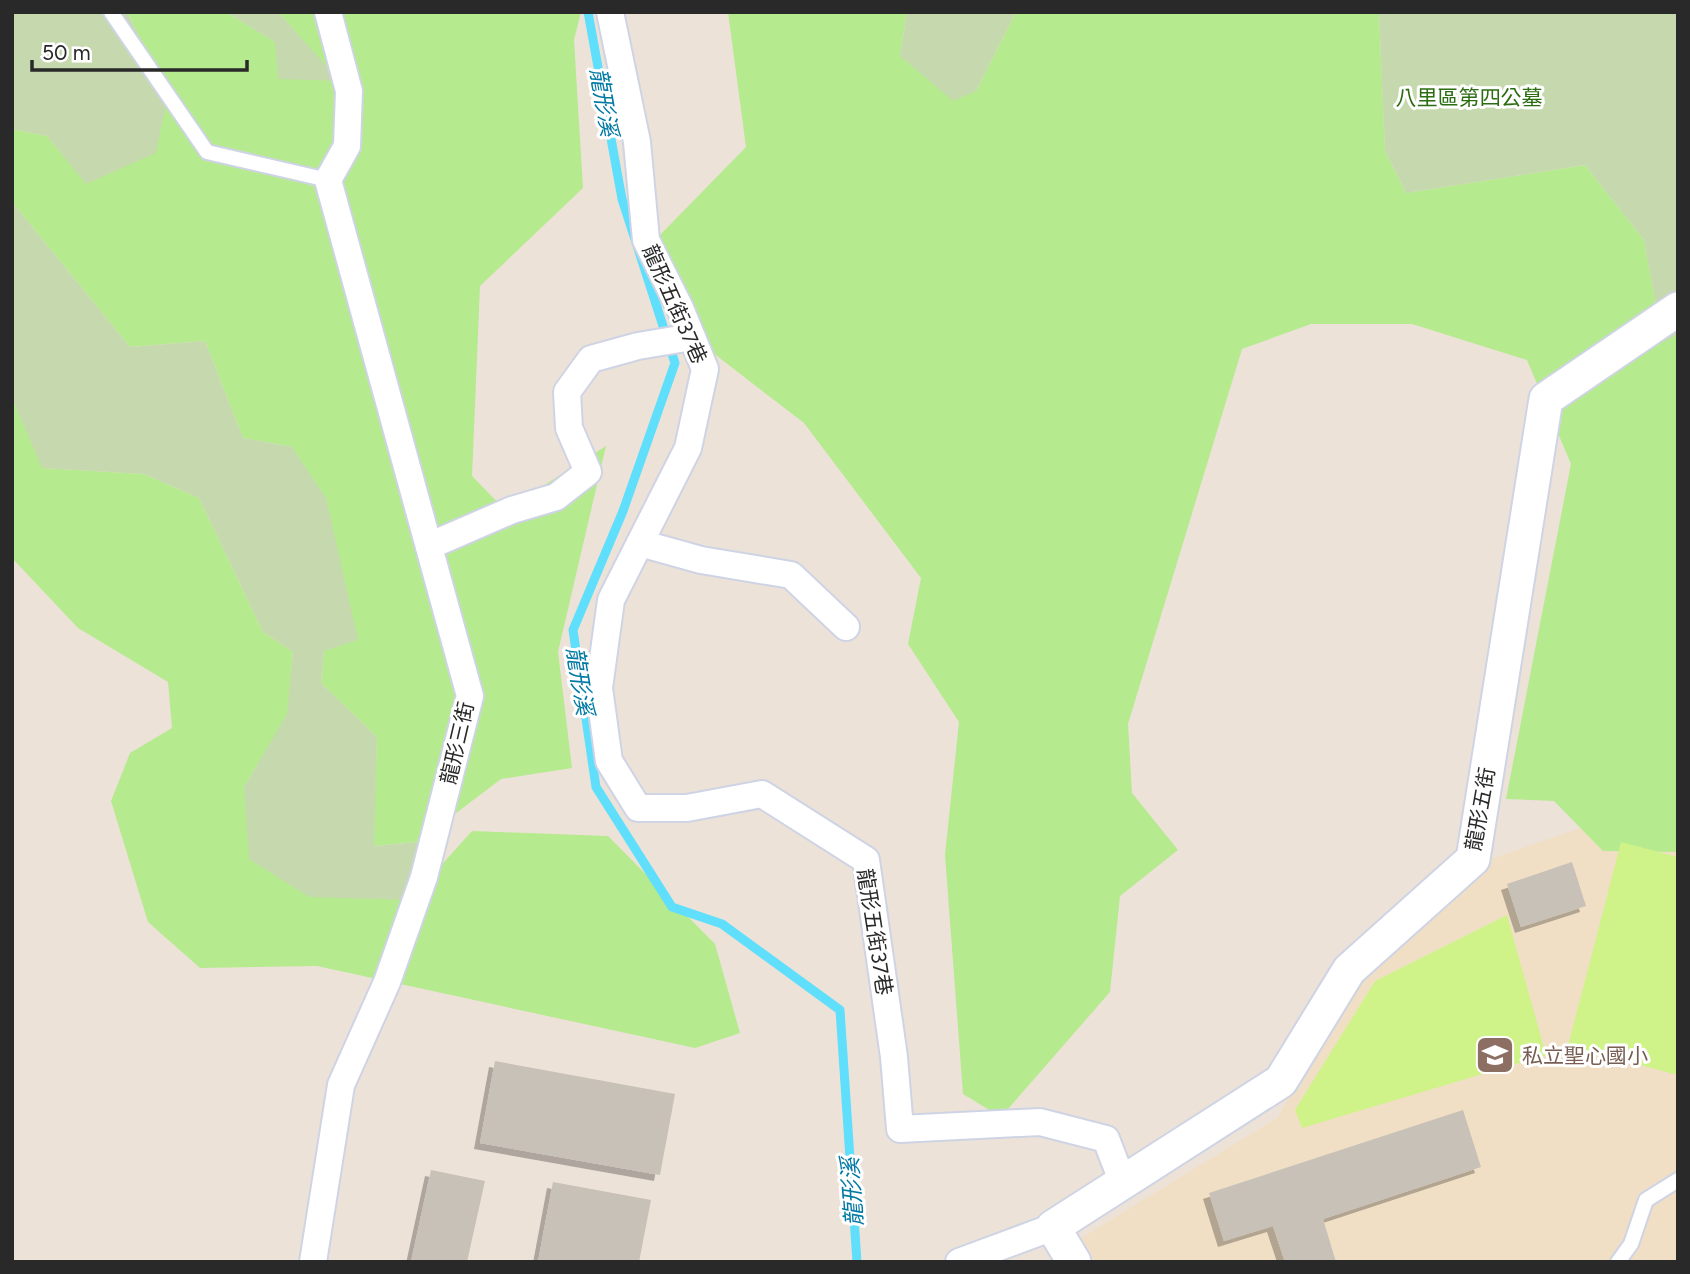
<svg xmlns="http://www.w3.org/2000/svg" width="1690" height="1274" viewBox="0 0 1690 1274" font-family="Figtree,'Noto Sans TC',sans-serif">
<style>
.education{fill:#f1dfc5}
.green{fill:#b5ea8e}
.cemetery{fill:#c6d9ae}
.pitch{fill:#cff388}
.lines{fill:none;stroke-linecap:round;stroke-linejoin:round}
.stream{stroke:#5fdffc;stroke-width:9}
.building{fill:#c7c1b8;filter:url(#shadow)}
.service-casing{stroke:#ced4e4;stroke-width:18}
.minor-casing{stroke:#ced4e4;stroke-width:30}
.tertiary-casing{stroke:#ced4e4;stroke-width:37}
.service{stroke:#fff;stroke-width:14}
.minor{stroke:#fff;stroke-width:26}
.tertiary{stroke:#fff;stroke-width:33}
.labels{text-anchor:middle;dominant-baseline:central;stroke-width:6;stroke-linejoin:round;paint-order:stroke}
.park-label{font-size:21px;fill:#2c6d11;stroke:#fff}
.street-label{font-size:21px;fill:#292929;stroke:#fff}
.education-label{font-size:21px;fill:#785e54;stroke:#fff;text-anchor:start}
.water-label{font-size:23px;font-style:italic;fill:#007aa5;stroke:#fff}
</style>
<defs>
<filter id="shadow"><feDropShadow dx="-6" dy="6" stdDeviation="0" flood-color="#0004"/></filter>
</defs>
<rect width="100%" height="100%" fill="#ede2d8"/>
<path class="education" d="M1592 824 1678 843V1262H1095L1081 1238 1277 1118 1350 992 1485 861Z"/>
<g class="green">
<path d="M127 12H226L339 81 278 12H581L574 40 583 188 480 286 472 476 505 510 606 446 558 652 572 768 501 779 418 842 373 846 377 737 321 683 324 651 292 447 243 438 205 341 130 347 12 202V129L47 136 86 183 168 94Z"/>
<path d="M728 12H907L900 56 976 91 1016 12H1379L1385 151 1406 193 1585 165 1644 240 1663 341 1678 334V852L1603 851 1554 801 1506 799 1571 464 1527 360 1412 324H1311L1242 349 1128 724 1132 793 1178 850 1120 896 1110 992 1001 1117 963 1094 945 855 959 722 908 644 921 578 804 423 708 349 660 235 746 147Z"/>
<path d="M12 398 43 468 144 474 199 498 263 632 293 652 288 714 244 787 410 900 472 831 608 836 715 944 740 1033 695 1048 317 966 200 968 148 922 111 801 130 753 172 728 168 682 78 628 12 558Z"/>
</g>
<g class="cemetery">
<path d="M14 12H127L168 94 156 153 86 184 47 136 12 129Z"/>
<path d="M226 12H278L340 81 278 79 275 42Z"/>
<path d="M907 12H1016L976 91 953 101 900 56Z"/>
<path d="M1379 12H1678V334L1663 342 1644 240 1585 165 1406 193 1385 151Z"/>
<path d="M12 202 130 347 205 341 243 438 292 447 326 498 358 640 324 651 321 683 377 737 374 846 418 842 410 900 309 897 249 859 244 787 287 714 293 652 263 632 199 498 144 474 42 468 12 398Z"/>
</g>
<g class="pitch">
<path d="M1621 842 1678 857V1075L1568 1046Z"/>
<path d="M1507 915 1546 1055 1302 1128 1295 1110 1375 981Z"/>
</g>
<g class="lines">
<path class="stream" d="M588 12 622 199 675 363 623 511 573 630 596 787 672 907 722 924 840 1010 857 1262"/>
</g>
<g class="building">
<path d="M1572 862 1586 906 1521 927 1507 884Z"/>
<path d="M495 1061 675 1094 660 1175 480 1143Z"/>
<path d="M1463 1110 1481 1167 1323 1219 1336 1262H1285L1273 1226 1224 1241 1209 1193Z"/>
<path d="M431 1170 485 1181 467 1262H411Z"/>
<path d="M553 1182 651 1200 639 1262H538Z"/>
</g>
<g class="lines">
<g class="service-casing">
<g id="service">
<path d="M111 12 207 152 328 180"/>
<path d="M1618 1262 1631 1244 1646 1200 1678 1180"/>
</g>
</g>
<g class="minor-casing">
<g id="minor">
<path d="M610 12 637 142 646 240 680 308 705 369 688 448 611 600 599 688 609 761 638 808H687L762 794 866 860 894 1057 900 1129 1040 1122 1106 1139 1123 1183"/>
<path d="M640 543 701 560 791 575 846 627"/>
<path d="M429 546 512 510 556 497 588 472 569 428 567 392 591 359 638 346 692 337"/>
<path d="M313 1262 341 1085 387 982 424 877 470 696 328 180 347 146 349 91 328 12"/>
<path d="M959 1262 1053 1227"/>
</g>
</g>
<g class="tertiary-casing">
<path id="tertiary" d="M1074 1262 1053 1227 1281 1081 1349 970 1473 859 1546 399 1678 309"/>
</g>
<use href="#service" class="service"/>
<use href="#minor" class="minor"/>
<use href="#tertiary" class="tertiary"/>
</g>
<defs>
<g id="school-square" transform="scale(2.0125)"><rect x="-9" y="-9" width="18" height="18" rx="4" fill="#8d6e63" stroke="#fff"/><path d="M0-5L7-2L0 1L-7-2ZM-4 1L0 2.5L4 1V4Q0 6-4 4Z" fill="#fff"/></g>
</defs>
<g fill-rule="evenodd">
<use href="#school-square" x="1495" y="1055"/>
</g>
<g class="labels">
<g class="park-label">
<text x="1469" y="97">八里區第四公墓</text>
</g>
<g class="street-label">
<text transform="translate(675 304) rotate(66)">龍形五街37巷</text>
<text transform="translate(457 743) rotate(-77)">龍形三街</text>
<text transform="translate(1480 809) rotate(-80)">龍形五街</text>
<text transform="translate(875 932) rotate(81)">龍形五街37巷</text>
</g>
<g class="education-label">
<text x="1522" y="1055">私立聖心國小</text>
</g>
<g class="water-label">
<text transform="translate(604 102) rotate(80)">龍形溪</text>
<text transform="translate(580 681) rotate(81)">龍形溪</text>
<text transform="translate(852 1192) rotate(-94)">龍形溪</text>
</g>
</g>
<rect width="1690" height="1274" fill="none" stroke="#292929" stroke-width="28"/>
<path d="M32 60v10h215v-10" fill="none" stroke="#292929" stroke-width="3.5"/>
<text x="42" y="60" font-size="21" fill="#292929" stroke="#ffffff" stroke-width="5" paint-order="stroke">50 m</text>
</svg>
